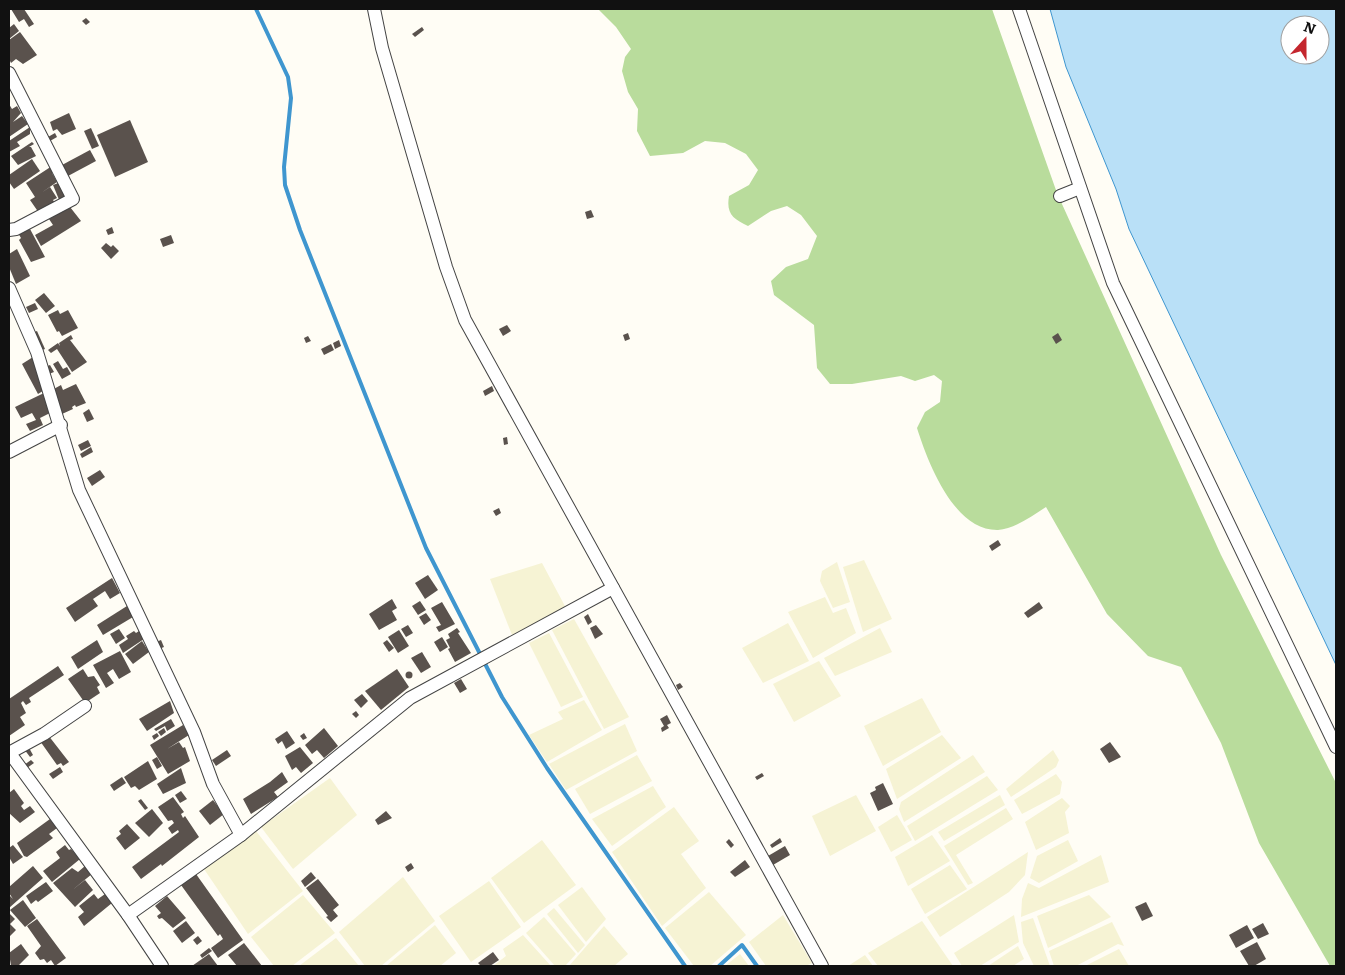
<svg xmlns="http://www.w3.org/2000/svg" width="1345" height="975" viewBox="0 0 1345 975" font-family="Literata,serif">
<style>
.farmland{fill:#f6f3d4}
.forest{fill:#b9dc9c}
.water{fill:#b9e0f7;stroke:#3f96cf;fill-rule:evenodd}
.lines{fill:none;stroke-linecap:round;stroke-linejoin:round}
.stream{stroke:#3f96cf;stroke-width:4}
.building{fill:#5a524d}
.street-casing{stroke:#444;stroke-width:14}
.street{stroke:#fff;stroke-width:12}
</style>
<rect width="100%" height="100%" fill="#fffdf5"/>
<g class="farmland">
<path d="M864 560 892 619 863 632 843 567Z"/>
<path d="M837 562 850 602 833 608 820 581 822 571Z"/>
<path d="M542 563 566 608 512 635 490 579Z"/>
<path d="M825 597 833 613 846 608 856 633 813 658 788 612Z"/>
<path d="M574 619 629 717 604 729 552 630Z"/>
<path d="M788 623 809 661 763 683 742 648Z"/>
<path d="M880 628 892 652 835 676 824 658Z"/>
<path d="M549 633 583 697 561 707 529 643Z"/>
<path d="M819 661 841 696 794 722 773 684Z"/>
<path d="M922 698 941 732 883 766 864 726Z"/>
<path d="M584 700 602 730 547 762 529 735 563 719 558 712Z"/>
<path d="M625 724 637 751 566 790 549 764Z"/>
<path d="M942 735 961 758 897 799 886 769Z"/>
<path d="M1053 750 1059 760 1056 767 1011 797 1006 789Z"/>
<path d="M637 755 652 781 590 814 575 789Z"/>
<path d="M973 755 985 772 904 822 899 809 901 802Z"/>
<path d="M1056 774 1062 782 1060 794 1022 814 1014 800Z"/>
<path d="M987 776 998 790 915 841 907 826Z"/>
<path d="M330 778 357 815 293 869 261 827Z"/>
<path d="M653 786 666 807 612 846 592 819Z"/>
<path d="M856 795 876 831 830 856 812 816Z"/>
<path d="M1000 795 1005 805 944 841 938 832Z"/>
<path d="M1062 798 1070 806 1065 812 1069 833 1036 850 1025 822Z"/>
<path d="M674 807 699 841 681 854 706 888 662 926 612 852Z"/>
<path d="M1006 808 1013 819 956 855 973 883 968 885 944 846Z"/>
<path d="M897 815 912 840 891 852 878 827Z"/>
<path d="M256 831 303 891 248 934 204 869Z"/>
<path d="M932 835 950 861 908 886 895 857Z"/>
<path d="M542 840 576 885 524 923 491 878Z"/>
<path d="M1068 840 1078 861 1039 883 1030 878 1037 856Z"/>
<path d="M1028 852 1025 875 1009 892 940 937 927 917Z"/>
<path d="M1101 855 1109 882 1021 917 1022 899 1028 883 1039 888Z"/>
<path d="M950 865 967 889 925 914 911 889Z"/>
<path d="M403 877 435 921 381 966H365L339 932Z"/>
<path d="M489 881 521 927 471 962 439 916Z"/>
<path d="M582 887 606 919 586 942 558 905Z"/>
<path d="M709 892 746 935 710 966H694L665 928Z"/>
<path d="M303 895 335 933 292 966H274L251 937Z"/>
<path d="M1089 895 1111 917 1048 948 1037 916Z"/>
<path d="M554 908 585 945 578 953 547 914Z"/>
<path d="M783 915 812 963 806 966H766L749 942Z"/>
<path d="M1014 915 1019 942 980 966H962L954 953Z"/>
<path d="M544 917 576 954 565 966H555L526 933Z"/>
<path d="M1033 918 1050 966H1034L1023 943 1021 922Z"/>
<path d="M922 921 953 966H878L868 953Z"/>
<path d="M1112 922 1124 946 1118 944 1076 966H1054L1049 951Z"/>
<path d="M435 925 456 953 440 966H386Z"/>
<path d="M604 926 628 954 614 966H569Z"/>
<path d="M523 935 551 966H493L506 956 503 949Z"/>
<path d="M336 938 359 966H299Z"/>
<path d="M1018 946 1024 959 1013 966H988Z"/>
<path d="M1119 949 1129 966H1085Z"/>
<path d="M740 954 749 966H725Z"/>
<path d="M865 955 873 966H848Z"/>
</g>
<path class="forest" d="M598 9H992L1057 193 1221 555 1336 783V966H1330L1259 843 1221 743 1181 667 1148 656 1107 614 1046 507C1033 515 1015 529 998 530 954 531 928 463 917 428L925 412 940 402 942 381 934 375 915 381 901 376 852 384H830L817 368 814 325 774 295 771 281 786 267 808 259 817 236 801 215 787 206 771 211 748 226C733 219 726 214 729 196L749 185 758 170 746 154 725 143 705 141 683 153 650 156 637 131 638 109 628 92 622 71 625 57 631 49 616 27Z"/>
<path class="water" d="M1050 9H1336V665L1129 229 1116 189 1066 67ZM1290 25H1320V55H1290Z"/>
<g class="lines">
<g class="stream">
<path d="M256 9 288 77 291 98 284 167 285 185 300 230 426 548 502 697 547 768 685 966"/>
<path d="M719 966 742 945 757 966"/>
</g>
</g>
<g class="building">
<path d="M11 9H24L34 24 29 27 24 19 19 22Z"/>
<path d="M86 18 90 22 86 25 82 21Z"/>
<path d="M14 24 19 31 9 39V28Z"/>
<path d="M422 27 424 30 415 37 412 34Z"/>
<path d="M20 32 37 55 23 64 16 59 11 63 9 59V40Z"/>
<path d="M9 104 12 109 17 106 21 113 13 122 22 116 28 124 9 137Z"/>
<path d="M69 113 76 129 62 135 57 129 53 131 50 122Z"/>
<path d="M130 120 148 162 115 177 97 135Z"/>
<path d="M30 127V134L17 142 20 146 9 152V141Z"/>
<path d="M91 128 99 146 92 149 84 131Z"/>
<path d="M55 133 57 137 50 141 48 137Z"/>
<path d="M32 142 34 144 29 147H31L36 156 18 165 11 156Z"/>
<path d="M90 150 96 161 68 176 62 165Z"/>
<path d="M32 159 40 171 14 189 9 182V175Z"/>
<path d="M52 166 55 171 52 173 57 182 41 193 50 187 57 198 53 200 55 203 39 213 30 200 35 197 26 183Z"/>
<path d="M61 182 69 198 60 202 53 185Z"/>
<path d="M70 207 81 221 41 246 35 235 53 225 49 219Z"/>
<path d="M591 210 594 217 587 219 585 212Z"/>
<path d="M112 227 114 233 108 235 106 230Z"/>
<path d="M30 229 45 257 31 262 19 240 21 238 18 233Z"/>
<path d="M171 235 174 243 163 247 160 239Z"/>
<path d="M106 243 111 247 113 245 119 251 111 259 101 248Z"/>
<path d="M17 249 30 276 16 284 9 267V254Z"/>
<path d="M44 293 55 306 46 313 35 300Z"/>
<path d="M35 303 38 309 29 313 26 307Z"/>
<path d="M58 310 60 314 68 310 78 328 62 336 59 331 57 332 48 315Z"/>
<path d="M507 325 511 331 503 336 499 329Z"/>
<path d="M37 331 45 349 40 351 32 333Z"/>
<path d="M628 333 630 339 625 341 623 335Z"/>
<path d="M1058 333 1062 340 1056 344 1052 337Z"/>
<path d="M71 335 73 339 70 340 87 362 72 372 57 349 51 353 48 350 58 343 60 346 59 343Z"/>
<path d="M308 336 311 341 306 343 304 338Z"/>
<path d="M339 340 341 346 335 349 333 343Z"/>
<path d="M331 344 334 350 324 355 321 349Z"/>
<path d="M33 357 46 389 38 394 22 364Z"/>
<path d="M58 361 63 369 67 367 71 374 62 379 53 364Z"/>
<path d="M50 365 54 372 49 374 45 367Z"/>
<path d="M76 384 86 403 76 407 75 405 72 407 73 409 62 414 52 390 61 385 63 390Z"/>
<path d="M492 386 494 391 485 396 483 391Z"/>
<path d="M44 393 50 406 47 408 50 413 40 418 43 425 30 431 26 424 36 420 32 413 21 418 15 407Z"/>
<path d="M89 409 94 419 87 422 83 413Z"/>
<path d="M507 437 508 444 504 445 503 438Z"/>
<path d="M88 440 91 446 81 451 78 445Z"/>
<path d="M91 447 93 452 82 458 80 454Z"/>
<path d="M100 470 105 477 92 486 87 478Z"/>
<path d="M499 508 501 513 496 516 493 511Z"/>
<path d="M998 540 1001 545 992 551 989 546Z"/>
<path d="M428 575 438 590 425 599 415 583Z"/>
<path d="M112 578 120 593 110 599 105 591 93 599 98 606 75 622 66 608Z"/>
<path d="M392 599 397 608 392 611 397 620 379 630 369 614Z"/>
<path d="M420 601 426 610 418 615 412 606Z"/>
<path d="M442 602 455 624 439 632 436 627 441 625 431 608Z"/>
<path d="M1039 602 1043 608 1028 618 1024 613Z"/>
<path d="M127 606 133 617 103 635 97 625Z"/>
<path d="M426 613 431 620 424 625 419 617Z"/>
<path d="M588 614 592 622 588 625 584 617Z"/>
<path d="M408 625 413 633 406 637 401 629Z"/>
<path d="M596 625 603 634 595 639 590 628Z"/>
<path d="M457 628 460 632 458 633 471 653 455 662 448 649 450 648 446 640 450 638 448 634Z"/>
<path d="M119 629 125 638 116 644 110 634Z"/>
<path d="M399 630 409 646 398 653 388 637Z"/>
<path d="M134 631 136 633 139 631 144 639 123 653 119 645 128 639 126 636Z"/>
<path d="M442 637 448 647 440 652 434 642Z"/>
<path d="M97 640 103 652 78 669 71 657Z"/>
<path d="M161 640 164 647 159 649 156 642Z"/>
<path d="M387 640 394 648 389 652 383 643Z"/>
<path d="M142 641 149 652 133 664 125 654Z"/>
<path d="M120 651 131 672 119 679 113 669 107 673 114 683 106 688 93 665Z"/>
<path d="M422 652 431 667 421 673 411 658Z"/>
<path d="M58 666 64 675 29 698 31 702 26 705 23 701 21 703 26 713 20 717 25 725 9 736V699Z"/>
<path d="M83 669 88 677 94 676 100 685 97 687 100 693 85 703 68 679Z"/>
<path d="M397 669 409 687 381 710 365 691Z"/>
<circle cx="409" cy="675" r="3.5"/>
<path d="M461 679 467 689 460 693 454 683Z"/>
<path d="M680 683 683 687 678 690 676 685Z"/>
<path d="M362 694 368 701 361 708 354 700Z"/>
<path d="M170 701 174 713 147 731 139 719Z"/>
<path d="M356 711 359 715 356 718 352 714Z"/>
<path d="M667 715 671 723 667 725 669 728 662 732 661 728 664 726 660 719Z"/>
<path d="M171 719 175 726 167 731 165 726 156 731 154 729Z"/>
<path d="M183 725 189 735 167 749 179 742 183 748 185 747 190 761 168 774 150 745Z"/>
<path d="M164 728 166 732 161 736 158 732Z"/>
<path d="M324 728 338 746 324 758 317 750 312 754 305 745Z"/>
<path d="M287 731 295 743 286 749 282 741 278 744 275 739Z"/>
<path d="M157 733 159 736 154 740 152 736Z"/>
<path d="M304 733 307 738 303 740 300 736Z"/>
<path d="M48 735 69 762 63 766 61 763 57 765 40 741Z"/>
<path d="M1110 742 1121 757 1109 763 1100 749Z"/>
<path d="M28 746 33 755 30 757 24 749Z"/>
<path d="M300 747 313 763 301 773 296 767 292 770 285 756Z"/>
<path d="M227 750 231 756 216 766 212 760Z"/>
<path d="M157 757 162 766 157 769 152 760Z"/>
<path d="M31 760 34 763 27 768 24 765Z"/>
<path d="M148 761 157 779 139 790 135 786 131 788 124 777Z"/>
<path d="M60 767 63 772 53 779 49 774Z"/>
<path d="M181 768 186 783 163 794 157 784Z"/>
<path d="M282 772 288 782 274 792 278 797 251 814 243 799 270 782Z"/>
<path d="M762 773 764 776 757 780 755 777Z"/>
<path d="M122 777 126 783 114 791 110 785Z"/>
<path d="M883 783 893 804 878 811 870 793 876 790 875 787Z"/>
<path d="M14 789 24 803 21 806 24 810 30 806 35 812 20 823 9 813V793Z"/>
<path d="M181 791 187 799 180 803 175 795Z"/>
<path d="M173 797 184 812 181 814 183 818 185 816 199 837 162 866 161 864 141 879 132 867 179 832 178 830 172 834 168 828 174 823 172 820 168 821 158 807Z"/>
<path d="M141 799 148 808 145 810 138 801Z"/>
<path d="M213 800 224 814 210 825 199 811Z"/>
<path d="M152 809 163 823 149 837 135 823Z"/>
<path d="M386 811 392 818 378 825 375 820Z"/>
<path d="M50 819 57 828 49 834 53 838 27 857 24 856 17 843Z"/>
<path d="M127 824 140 838 125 850 116 838 121 834 119 831Z"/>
<path d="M780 838 782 842 772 848 770 845Z"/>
<path d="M729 839 734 845 731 848 726 842Z"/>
<path d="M13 845 23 857 13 864 9 857V848Z"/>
<path d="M65 845 69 850 71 849 80 859 52 882 43 871 60 858 56 852Z"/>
<path d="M785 846 790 855 773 865 768 856Z"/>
<path d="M745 860 750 867 735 877 730 872Z"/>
<path d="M411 863 414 868 408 872 405 867Z"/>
<path d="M33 866 43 878 9 908V895L13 899 9 893V887Z"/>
<path d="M85 866 92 874 71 891 85 880 93 890 75 907 53 883 72 868 78 872Z"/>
<path d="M311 872 316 878 305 887 301 881Z"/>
<path d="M196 874 243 940 218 958 211 948 223 939 220 934 218 936 181 885Z"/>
<path d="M318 879 339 905 333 910 338 916 331 922 326 917 328 916 306 888Z"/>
<path d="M46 882 53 891 38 902 36 900 31 904 26 896Z"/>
<path d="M94 894 98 899 105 894 112 903 84 926 78 917 84 912 79 906Z"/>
<path d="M167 896 186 918 173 928 162 918 159 919 157 916 161 913 155 906Z"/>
<path d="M23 900 36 918 25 927 10 910Z"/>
<path d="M1146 902 1153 916 1142 921 1135 907Z"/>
<path d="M9 913 15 919 10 924 16 930 9 937Z"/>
<path d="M37 919 66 958 55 966 51 960 47 963 44 959 40 960 35 953 41 946 27 926Z"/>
<path d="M186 921 195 933 182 943 173 931Z"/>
<path d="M1263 923 1269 934 1258 939 1252 929Z"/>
<path d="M1247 925 1254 938 1236 948 1229 935Z"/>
<path d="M198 936 202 941 197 945 193 940Z"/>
<path d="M1257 942 1266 959 1254 966H1249L1240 951Z"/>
<path d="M244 943 262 966H237L228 955Z"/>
<path d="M21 944 29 955 18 966H11L9 953Z"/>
<path d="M209 948 212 951 202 958 200 955Z"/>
<path d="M493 952 499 960 490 966H481L478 963Z"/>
<path d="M209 954 218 966H192Z"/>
</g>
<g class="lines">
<g class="street-casing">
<g id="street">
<path d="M374 9 382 48 446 267 465 320 822 966"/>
<path d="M1019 9 1113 283 1336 747"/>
<path d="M9 73 73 199 16 229 9 230"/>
<path d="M1060 196 1080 188"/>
<path d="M9 288 37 352 79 490 194 732 213 784 241 835"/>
<path d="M9 452 61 425"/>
<path d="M9 752 128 915 162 966"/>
<path d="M9 753 44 734 85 706"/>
<path d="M128 915 241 835 410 698 613 588"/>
</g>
</g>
<use href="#street" class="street"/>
</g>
<rect width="1345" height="975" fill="none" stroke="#111111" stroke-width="20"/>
<g transform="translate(1305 40) rotate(21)"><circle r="24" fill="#ffffff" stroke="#a0a0a0"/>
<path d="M0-4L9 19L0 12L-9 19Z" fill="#c4262e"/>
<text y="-8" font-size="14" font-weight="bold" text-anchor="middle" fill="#111111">N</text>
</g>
</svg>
